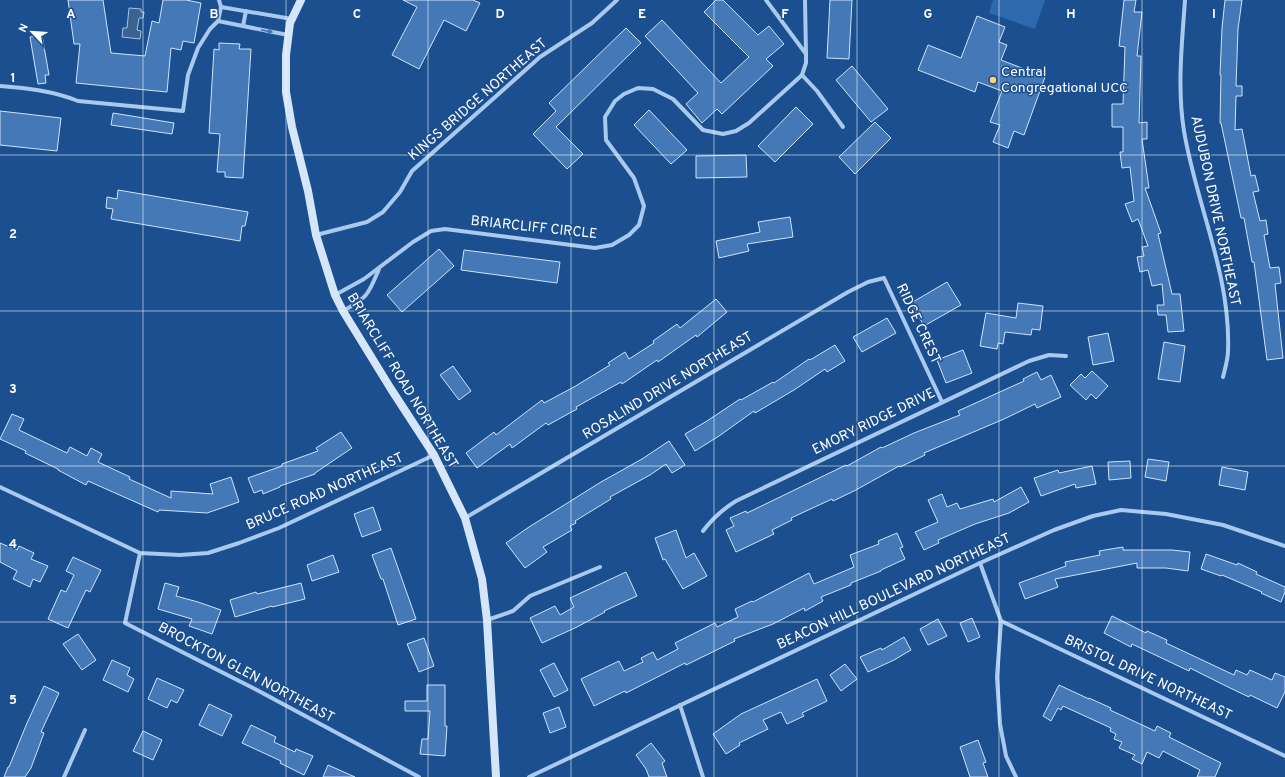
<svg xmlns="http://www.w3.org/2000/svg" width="1285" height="777" viewBox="0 0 1285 777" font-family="Overpass,sans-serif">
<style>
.green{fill:#2e69ad}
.water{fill:#3c6290;stroke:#9cc4f0}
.building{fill:#4478b7;stroke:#cfe3fa}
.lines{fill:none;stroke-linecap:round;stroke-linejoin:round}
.minor{stroke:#a9c9ee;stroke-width:4}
.secondary{stroke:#d6e6fa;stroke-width:8}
.oneway{fill:#4674ac}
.grid{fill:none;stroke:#fff;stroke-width:1;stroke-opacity:0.55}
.poi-dot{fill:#ffd166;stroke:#1b4f8f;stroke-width:1.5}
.labels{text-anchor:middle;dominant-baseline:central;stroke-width:3;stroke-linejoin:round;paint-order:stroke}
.poi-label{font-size:14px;fill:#fff;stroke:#1b4f8f;text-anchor:start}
.street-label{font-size:14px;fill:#fff;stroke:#1b4f8f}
.grid-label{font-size:13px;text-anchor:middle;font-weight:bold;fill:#fff;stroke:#1b4f8f;stroke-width:3;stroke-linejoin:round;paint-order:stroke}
</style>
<rect width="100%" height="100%" fill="#1b4f8f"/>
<path class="green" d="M993 0H1045L1035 29 989 13Z"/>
<path class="water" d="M129 8 141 9V12H144L143 18H139L137 30 141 31 140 39 122 37 123 28H127Z"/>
<g class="building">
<path d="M68 0H103L111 53 145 56 152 21 159 23 163 0H186L201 3 194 43 183 41 181 50 171 48 167 92 76 83 80 44H74Z"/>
<path d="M403 0H473L480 3 466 31 444 20 419 69 392 55 417 7Z"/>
<path d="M716 0H723L758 35 769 26 784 44 766 59 773 66 722 114 717 109 702 123 686 104 698 93 645 36 662 20 721 83 749 57 704 12Z"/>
<path d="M830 0H852L849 59 827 58Z"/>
<path d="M1124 0H1136L1134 12H1142L1137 56H1141L1139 123 1147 122V139H1142L1149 188H1145L1161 233 1158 234 1172 294H1180L1184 331 1168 332 1166 315H1158L1157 305H1164L1162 284 1152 286 1148 270 1140 272 1137 257 1144 256 1142 247 1148 246 1138 219 1132 222 1125 204 1134 201 1130 167 1122 168 1120 152H1123V127H1112V104H1123L1125 47 1119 46Z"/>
<path d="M1225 0H1242L1238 29 1236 86H1242V96H1236L1235 130 1242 129 1251 176 1255 175 1259 191 1253 192 1260 221 1266 220 1268 234 1264 235 1270 268 1279 267 1281 283 1275 284 1283 358 1267 360 1254 262H1252L1244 218H1241L1221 123H1220L1221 75H1220L1222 28Z"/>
<path d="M977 16 1005 27 999 42 1007 45 1001 60 1045 77 1024 135 1014 131 1008 148 993 142 1000 125 990 122 1002 91 978 82 975 92 918 70 928 45 961 58Z"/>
<path d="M626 28 641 43 556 127 583 154 567 169 533 134 556 111 549 103Z"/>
<path d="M42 35 49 75H45L46 83 38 84 30 37Z"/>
<path d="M219 43 240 44 239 49H251L243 178 225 177V172H217L220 134 209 133 214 49 219 50Z"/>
<path d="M852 66 888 109 871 122 836 80Z"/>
<path d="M796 107 813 124 775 162 758 146Z"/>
<path d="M649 110 687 150 671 164 634 125Z"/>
<path d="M0 111 61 118 57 151 0 145Z"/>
<path d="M113 113 174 123 172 134 111 125Z"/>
<path d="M875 122 891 138 855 174 839 157Z"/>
<path d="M746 155 747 177 696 178V156Z"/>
<path d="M118 190 248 212 245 226H242L240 241 111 219 113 209 106 208 107 197 117 199Z"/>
<path d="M790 217 793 237 747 244 749 251 719 258 716 241 760 232 758 222Z"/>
<path d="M439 249 454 266 402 312 387 295Z"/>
<path d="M464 250 560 262 557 283 461 270Z"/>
<path d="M947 282 961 305 924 326 911 303Z"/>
<path d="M716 299 727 312 697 337 696 335 658 362 657 360 622 384 621 382 576 407 577 409 548 425 546 423 512 448 510 444 477 468 466 453 494 432 496 435 542 400 544 403 574 387 610 365 608 363 625 352 629 359 654 343 653 341 677 324 680 328Z"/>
<path d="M1018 303 1043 306 1040 330 1032 329 1031 335 1005 332 1003 344 998 343 997 349 980 346 986 313 1016 318Z"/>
<path d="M887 318 896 333 862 352 853 337Z"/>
<path d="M1108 333 1114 361 1093 365 1088 337Z"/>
<path d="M1164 342 1185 346 1180 382 1158 379Z"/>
<path d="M835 345 845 361 827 372 825 369 794 390 755 413 754 411 719 436 695 451 685 434 707 421 740 399 741 400 773 382 774 383 809 359 810 360Z"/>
<path d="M963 350 972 373 946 383 937 360Z"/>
<path d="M453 366 471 391 459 400 440 375Z"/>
<path d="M1092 371 1108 386 1096 399 1091 394 1086 400 1070 385 1081 374 1085 378Z"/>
<path d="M1037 372 1041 380 1051 375 1061 397 1037 408 1035 404 1004 419 924 453 925 455 900 467 899 466 854 491 833 501 832 499 791 518 792 520 772 530 774 534 736 552 726 530 734 526 730 518 746 511 747 513 846 465 847 466 881 447 882 448 914 433 960 415 958 411 1024 381 1023 379Z"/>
<path d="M12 414 24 419 19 430 67 453 70 447 87 456 91 448 102 454 98 462 130 477 129 479 171 498V491L213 494 210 484 231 477 239 502 207 513 159 510 158 512 88 481 86 485 58 470V469L25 453 26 451 0 439Z"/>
<path d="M341 432 352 448 315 473V474L280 486V487L263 494 262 490 254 493 248 478 282 466V464L318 451 316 448Z"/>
<path d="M669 441 685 465 672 473 666 464 650 475 610 497 611 499 575 521 576 523 570 526 572 530 543 547 547 552 525 568 506 543 529 527 601 482 642 459Z"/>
<path d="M1148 459 1169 462 1166 481 1145 477Z"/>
<path d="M1130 461 1131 478 1109 480 1108 462Z"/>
<path d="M1092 466 1096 484 1076 488 1075 484 1041 496 1034 478 1058 470 1059 473Z"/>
<path d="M1222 467 1248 472 1245 490 1219 485Z"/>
<path d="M1021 487 1029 502 1009 513 975 524 938 540 939 543 924 550 915 532 938 522 928 500 942 494 947 507 957 503 960 509 993 499 994 502Z"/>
<path d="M373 507 381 530 362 537 354 514Z"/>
<path d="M676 530 686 558 694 553 707 576 683 589 665 559 663 560 655 538Z"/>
<path d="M897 533 903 547 900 548 905 559 881 570V571L851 583V585L821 597 823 601 805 611 804 608 773 624 734 639 735 641 686 665 685 663 626 693 625 691 594 706 581 679 619 661 624 671 643 662 641 658 653 652 657 660 678 649 675 643 715 623 717 627 738 617 735 609 752 601 753 602 809 573 814 584 854 567 850 555 879 544 878 541Z"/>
<path d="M0 543 17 550 19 546 34 553 31 559 48 566 40 582 33 579 30 587 13 579 17 571 0 562Z"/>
<path d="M1123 547V550H1172L1190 552 1188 571 1166 568H1137V563L1055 579 1058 587 1025 599 1019 583 1066 566 1065 562 1100 555 1099 551Z"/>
<path d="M391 548 416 619 398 625 383 579H381L372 555Z"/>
<path d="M1206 554 1237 565 1238 563 1257 572 1256 574 1285 587V592L1281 602 1261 593 1262 592 1222 575 1221 576 1201 569Z"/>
<path d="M333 555 339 572 312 581 307 565Z"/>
<path d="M73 557 101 570 90 592 86 590 68 628 48 619 61 590 66 592 74 575 66 571Z"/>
<path d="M626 572 637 596 604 611 605 612 577 627 542 643 530 618 555 606 560 615 574 607 570 598Z"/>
<path d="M165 583 179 587 176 596 198 602 221 610 212 634 189 626 192 619 158 609Z"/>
<path d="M301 583 305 599 272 607V606L235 617 230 600 256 592 257 594Z"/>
<path d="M1112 616 1146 633 1147 631 1167 640 1166 643 1234 675 1236 670 1247 675 1250 670 1272 680 1275 673 1285 677V692L1277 708 1250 695 1249 697 1228 687 1190 668 1189 671 1132 644 1131 647 1104 633Z"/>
<path d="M972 618 980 637 968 642 960 623Z"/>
<path d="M938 619 947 636 928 645 920 629Z"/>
<path d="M78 634 96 660 82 670 63 644Z"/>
<path d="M904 637 911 650 894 660 868 672 860 657 881 648 882 650Z"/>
<path d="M424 638 434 666 419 672 407 644Z"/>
<path d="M112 660 130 668 127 675 134 679 128 692 103 680Z"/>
<path d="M554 663 568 690 554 697 540 670Z"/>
<path d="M845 664 857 679 841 691 830 675Z"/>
<path d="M157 678 184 690 177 703 171 700 167 708 148 699Z"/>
<path d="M817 679 827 701 802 713 804 716 787 724 781 712 763 720 768 729 739 743 740 745 726 754 713 734 741 714Z"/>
<path d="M427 685H445V726H447L445 756 420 754 422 739H428L430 711H405V701H427Z"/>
<path d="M1059 685 1089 699V698L1111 708 1110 710 1155 731 1157 726 1171 733 1169 737 1221 763 1215 777H1197L1200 770 1163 751 1159 758 1147 752 1142 764 1132 759 1135 755 1119 748 1122 742 1114 739 1116 734 1110 731 1111 728 1063 706 1061 710 1058 708 1051 721 1043 716Z"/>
<path d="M44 686 59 693 41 732 44 733 31 768 25 777H4L8 767H9L27 723Z"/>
<path d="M209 704 232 715 222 736 199 725Z"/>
<path d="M559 707 566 727 550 733 543 713Z"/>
<path d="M251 725 276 737 274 742 295 752 296 749 313 756 304 775 280 763 281 761 242 743Z"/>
<path d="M143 731 162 740 153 760 133 751Z"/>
<path d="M978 740 986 762 983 763 988 777H970L960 747Z"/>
<path d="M651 743 665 761 662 763 667 777H649L646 769 636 755Z"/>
<path d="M328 765 355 777H323Z"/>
</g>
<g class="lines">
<g class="minor">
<path d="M766 0 806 54 805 0"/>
<path d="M1185 0C1182 43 1177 88 1184 131 1196 204 1231 275 1228 351 1228 359 1225 369 1223 377"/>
<path d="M221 7 292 19"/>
<path d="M218 21 288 35"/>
<path d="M243 26 246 11"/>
<path d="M802 75 817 91 843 127"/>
<path d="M0 86C27 88 53 91 78 101L183 111 188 75 198 48 210 29 218 21 221 7 219 0"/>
<path d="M316 235 367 222 383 212 400 192 412 171 540 57 592 23 617 0"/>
<path d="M335 295 364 279 413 242 431 231 445 229 595 248 612 245 629 235 639 225 644 206 634 178 606 140 605 117 615 101 624 94 638 88 653 89 673 99 703 130 723 134 736 131 749 123 802 75 806 63V54"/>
<path d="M343 311C368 297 368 295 379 269"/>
<path d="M0 487 140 553 180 555 208 553 239 543 279 528 434 455"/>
<path d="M465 518 848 292 868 282 884 278 942 402"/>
<path d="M703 531C712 519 723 509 736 501L1029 361 1049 355 1066 356"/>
<path d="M140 553 125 623 255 689 419 777"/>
<path d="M980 563 1001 621 997 677 1000 724 1006 756 1016 777"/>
<path d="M487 620 513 611 530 596 600 567"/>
<path d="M1001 621 1285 756"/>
<path d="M680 705 703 777"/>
<path d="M64 777 85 730"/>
<path d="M529 777 980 563 1054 530 1093 516 1121 510 1166 514 1223 525 1285 546"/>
</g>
<path class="secondary" d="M301 0 290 23 286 55V92L292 127 308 191 316 235 335 295 343 311 391 389 434 455 465 518 482 579 487 620 496 777"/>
</g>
<defs><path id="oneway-solid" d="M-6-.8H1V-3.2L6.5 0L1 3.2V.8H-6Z"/></defs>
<use class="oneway" href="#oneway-solid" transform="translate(267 31) rotate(11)"/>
<path class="grid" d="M143 0V777M286 0V777M428 0V777M571 0V777M714 0V777M857 0V777M999 0V777M1142 0V777M0 155H1285M0 311H1285M0 466H1285M0 622H1285"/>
<circle class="poi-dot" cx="993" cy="80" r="4"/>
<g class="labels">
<g class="poi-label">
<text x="1001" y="72">Central<tspan x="1001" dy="16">Congregational UCC</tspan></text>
</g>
<g class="street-label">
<text transform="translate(478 100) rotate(-41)">KINGS BRIDGE NORTHEAST</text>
<text transform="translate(1215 211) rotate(78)">AUDUBON DRIVE NORTHEAST</text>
<text transform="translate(534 228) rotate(6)">BRIARCLIFF CIRCLE</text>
<text transform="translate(918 324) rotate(65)">RIDGE CREST</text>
<text transform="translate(402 381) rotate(59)">BRIARCLIFF ROAD NORTHEAST</text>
<text transform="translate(668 386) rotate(-31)">ROSALIND DRIVE NORTHEAST</text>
<text transform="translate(874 422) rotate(-26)">EMORY RIDGE DRIVE</text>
<text transform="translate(325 492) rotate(-24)">BRUCE ROAD NORTHEAST</text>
<text transform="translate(894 592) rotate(-25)">BEACON HILL BOULEVARD NORTHEAST</text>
<text transform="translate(246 673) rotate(28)">BROCKTON GLEN NORTHEAST</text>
<text transform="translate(1148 678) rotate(25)">BRISTOL DRIVE NORTHEAST</text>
</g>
</g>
<g class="grid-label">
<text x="71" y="18">A</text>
<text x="214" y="18">B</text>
<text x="357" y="18">C</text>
<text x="500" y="18">D</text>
<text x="642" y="18">E</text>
<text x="785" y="18">F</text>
<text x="928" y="18">G</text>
<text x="1071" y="18">H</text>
<text x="1214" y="18">I</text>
<text x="13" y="82">1</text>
<text x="13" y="238">2</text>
<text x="13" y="393">3</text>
<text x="13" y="548">4</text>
<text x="13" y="704">5</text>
</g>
<g transform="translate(32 32) rotate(295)" stroke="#1b4f8f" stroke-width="3" paint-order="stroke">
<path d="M0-3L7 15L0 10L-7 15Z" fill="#ffffff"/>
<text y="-6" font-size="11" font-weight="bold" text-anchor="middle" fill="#ffffff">N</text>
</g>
</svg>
